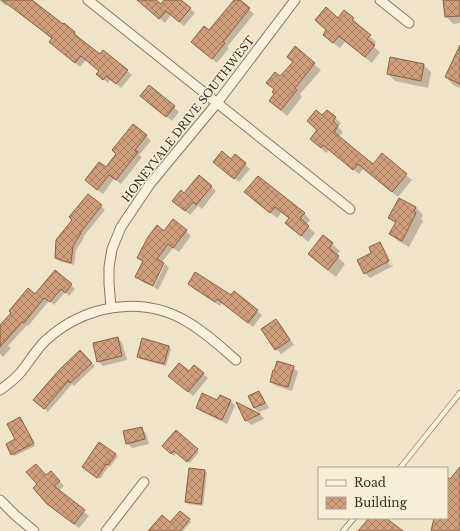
<svg xmlns="http://www.w3.org/2000/svg" width="460" height="531" viewBox="0 0 460 531" font-family="'Libre Baskerville',serif">
<style>
.shadow{fill:#0003;fill-rule:evenodd}
.building{fill:url(#building-cross-hatch);stroke:#8d5f41}
.lines{fill:none;stroke-linecap:round;stroke-linejoin:round}
.service-casing{stroke:#8d765c;stroke-width:6}
.minor-casing{stroke:#8d765c;stroke-width:11}
.service{stroke:#faf1dc;stroke-width:4.5}
.minor{stroke:#faf1dc;stroke-width:9}
.labels{text-anchor:middle;dominant-baseline:central;stroke-width:3;stroke-linejoin:round;paint-order:stroke}
.street-label{font-size:11px;fill:#3d2e20;stroke:#f7eed8}
</style>
<defs>
<pattern id="building-cross-hatch" width="8" height="8" patternUnits="userSpaceOnUse"><rect width="8" height="8" fill="#cf9f7d"/><path d="M0 0l8 8M0 8l8-8" fill="none" stroke="#a98266"/></pattern>
</defs>
<rect width="100%" height="100%" fill="#f0e4c8"/>
<g class="shadow">
<path d="M0 0H31L63 25 64 24 75 33 79 37 78 38 100 56 104 52 132 75 121 88 111 79 108 83 102 78 100 71 86 60 80 67 54 46 52 39 8 4 6 6 0 1Z"/>
<path d="M165 0H180L195 13 184 26 171 15 165 23 156 15 161 5Z"/>
<path d="M235 0H238L254 14 227 47 229 48 217 63 197 46Z"/>
<path d="M444 0H460V23L453 24 446 16Z"/>
<path d="M338 19H353L359 25 358 26 376 42 373 46 380 52 372 63 345 42 340 48 330 41Z"/>
<path d="M460 47V88L453 85 446 77Z"/>
<path d="M295 48 321 70 300 94 302 97 287 116 270 101 275 95 293 62Z"/>
<path d="M424 65 431 72 428 88 395 81 388 74Z"/>
<path d="M149 86 179 112 172 121 146 100Z"/>
<path d="M327 111 341 123 338 127 343 132 339 137 373 165 406 175 412 180 398 197 363 169 359 174 329 150 326 153 311 139 318 130 322 116Z"/>
<path d="M146 136 151 141 139 155 142 157 121 184 114 179 103 194 91 185 106 168Z"/>
<path d="M245 164 250 169 239 182 219 167Z"/>
<path d="M211 186 216 191 202 209 198 206 190 215 178 205 184 194Z"/>
<path d="M88 195 105 210 83 237 84 238 76 250 74 265 59 261 56 258 73 220Z"/>
<path d="M252 198 304 213 310 220 306 225 315 233 308 242 286 223 289 218 282 212 277 218Z"/>
<path d="M416 207 423 215 421 219 423 221 409 247 398 241 391 234 396 224 389 218Z"/>
<path d="M186 231 191 236 179 252 173 248 162 262 164 264H163L152 286 141 281 137 277 143 263 139 258 164 232Z"/>
<path d="M323 236 340 251 336 256 345 264 336 277 316 261 309 254Z"/>
<path d="M379 243 384 248 393 266 370 278 365 273 373 253ZM381 247H383L392 265 390 266Z"/>
<path d="M165 264 169 268 158 290 154 287Z"/>
<path d="M55 271 75 289 69 296 65 292 54 305 49 301 28 326 27 325 8 346 11 348 3 357 0 354V326L35 296Z"/>
<path d="M189 284 231 297 234 292 262 315 253 327 222 303 220 306 194 289Z"/>
<path d="M276 320 281 325 294 345 281 354 276 349Z"/>
<path d="M118 338 122 343 127 360 103 366 98 361Z"/>
<path d="M169 346 171 349 166 366 140 359 138 356Z"/>
<path d="M80 351 95 366 74 386 72 384 48 412 38 403Z"/>
<path d="M293 367 298 372 292 391 276 386 271 381Z"/>
<path d="M203 374 208 378 193 396 174 380Z"/>
<path d="M259 392 263 397 269 408 259 412 254 408Z"/>
<path d="M231 401 235 406 227 424 202 412 197 408 218 402Z"/>
<path d="M238 404 260 414 264 419 251 425 246 420Z"/>
<path d="M20 419 22 421 35 446 14 456 12 454Z"/>
<path d="M141 428 146 433 149 444 132 448 127 443Z"/>
<path d="M176 431 199 452 190 463 177 452 174 456 163 446Z"/>
<path d="M115 454 118 456 110 467 109 466 100 479 85 469Z"/>
<path d="M205 470 207 473 203 506 188 504 186 502Z"/>
<path d="M46 476 56 477 64 486 58 491 89 516 79 528 53 509 48 504Z"/>
<path d="M180 512 191 522 183 531H149L170 523Z"/>
</g>
<g class="building">
<path d="M2 0H32L63 24 64 23 75 32 74 34 100 54 103 50 128 70 116 84 106 76 103 80 96 74 99 71 81 56 75 63 49 42 52 38Z"/>
<path d="M137 0H156L161 4 164 0H181L191 8 179 22 166 11 159 19Z"/>
<path d="M234 0H240L250 8 223 42 225 43 212 59 191 42 204 26 209 30Z"/>
<path d="M443 0H460V16L445 17Z"/>
<path d="M326 7 338 18 344 10 354 18 352 20 371 35 367 39 375 45 365 57 339 36 333 43 323 35 326 30 315 20Z"/>
<path d="M460 45V84L445 77Z"/>
<path d="M295 46 315 63 295 88 297 90 281 110 269 101 274 94 272 92 274 89 266 83 275 72 280 76 293 62 287 57Z"/>
<path d="M390 57 424 64 421 81 387 74Z"/>
<path d="M149 85 175 106 166 117 140 96Z"/>
<path d="M316 110 322 115 327 110 336 117 333 121 338 126 334 132 373 164 382 153 407 174 392 192 358 164 353 170 323 145 321 148 310 139 317 130 307 121Z"/>
<path d="M133 124 147 135 135 150 138 152 116 180 109 175 97 190 85 180 99 162 106 167 116 154 112 150Z"/>
<path d="M222 151 231 159 235 154 246 163 234 179 213 162Z"/>
<path d="M199 175 212 186 196 205 193 202 185 211 172 201 181 190 184 193Z"/>
<path d="M258 176 305 213 300 218 309 226 301 236 285 223 289 218 275 207 270 213 244 192Z"/>
<path d="M88 194 102 205 80 233H81L73 246 71 263 55 258 56 240 72 220 69 217Z"/>
<path d="M399 198 416 207 414 211 416 213 402 241 389 234 396 222 388 218Z"/>
<path d="M173 219 187 230 173 248 168 244 157 259 164 263 153 286 135 277 143 261 137 258 148 237 157 225 164 231Z"/>
<path d="M323 235 333 243 329 248 339 256 328 270 308 254Z"/>
<path d="M380 242 389 261 364 274 357 260 371 253 369 247Z"/>
<path d="M55 270 72 284 65 293 61 289 50 302 44 298 24 323 22 322 0 347V325L11 313 9 311 28 288 35 294Z"/>
<path d="M195 272 231 295 234 291 258 310 248 323 217 299 215 302 188 284Z"/>
<path d="M276 319 290 340 275 350 261 329Z"/>
<path d="M118 337 122 356 97 362 93 343Z"/>
<path d="M142 338 169 346 164 364 137 357Z"/>
<path d="M80 350 92 363 70 383 68 381 44 409 33 400 60 369Z"/>
<path d="M277 361 294 366 288 387 270 382 273 370 274 371Z"/>
<path d="M179 363 189 371 194 365 204 373 188 392 168 376Z"/>
<path d="M259 391 265 403 254 408 248 396Z"/>
<path d="M202 393 217 400 220 395 231 400 222 420 196 408Z"/>
<path d="M236 402 260 414 245 421Z"/>
<path d="M20 417 34 443 11 455 6 444 15 439 7 424Z"/>
<path d="M142 427 145 439 126 444 123 431Z"/>
<path d="M176 430 198 449 187 462 174 451 171 454 162 446Z"/>
<path d="M99 442 116 454 108 465 106 464 97 478 82 467Z"/>
<path d="M36 464 46 475 51 471 60 481 54 486 85 510 74 524 47 504 33 488 37 484 26 472Z"/>
<path d="M460 467V531H431L434 518H447V477L450 479Z"/>
<path d="M189 468 205 470 201 504 185 502Z"/>
<path d="M180 511 190 519 180 531H148L162 515 170 522Z"/>
<path d="M369 518H386L403 531H358Z"/>
</g>
<g class="lines">
<g class="service-casing">
<g id="service">
<path d="M400 468 460 393"/>
<path d="M343 531 354 518"/>
</g>
</g>
<g class="minor-casing">
<g id="minor">
<path d="M88 0 350 209"/>
<path d="M380 0 409 23"/>
<path d="M111 307 109 284V267L112 249 121 227 150 184 217 103 295 0"/>
<path d="M0 390C7 385 15 379 21 372 29 362 36 350 45 341 83 306 140 294 186 321 205 332 220 346 236 360"/>
<path d="M0 500 15 515 34 531"/>
<path d="M106 531 144 482"/>
</g>
</g>
<use href="#service" class="service"/>
<use href="#minor" class="minor"/>
</g>
<g class="labels">
<g class="street-label">
<text transform="translate(188 119) rotate(-52)">HONEYVALE DRIVE SOUTHWEST</text>
</g>
</g>
<rect x="318" y="467" width="130" height="52" fill="#f7eed8" stroke="#ada18e"/>
<rect x="326" y="480" width="20" height="6" fill="#faf1dc" stroke="#ada18e"/>
<text x="354" y="487" font-size="12" fill="#3d2e20">Road</text>
<rect x="326" y="497" width="20" height="12" fill="url(#building-cross-hatch)" stroke="#ada18e"/>
<text x="354" y="507" font-size="12" fill="#3d2e20">Building</text>
</svg>
